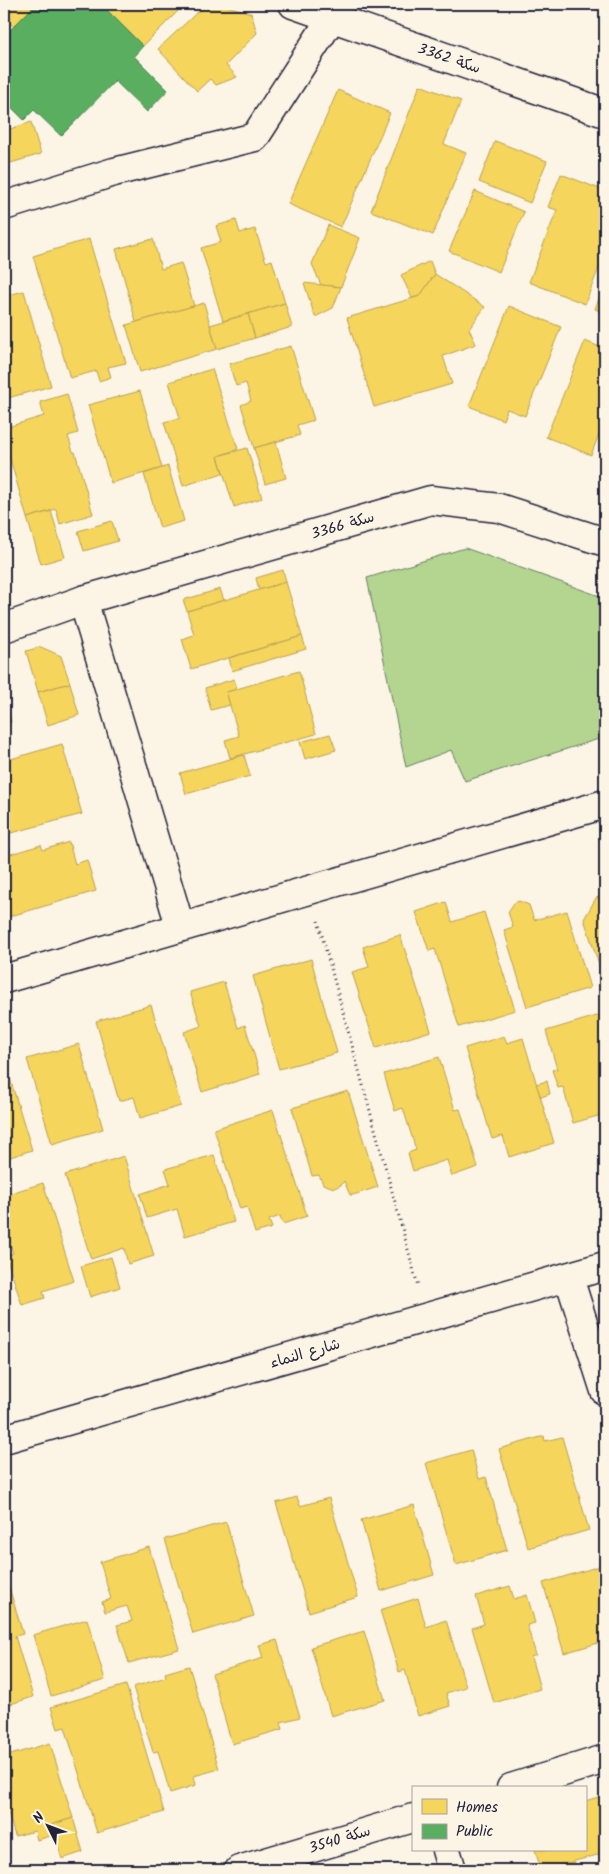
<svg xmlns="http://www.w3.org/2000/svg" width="609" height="1874" viewBox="0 0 609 1874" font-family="Kalam,'Playpen Sans Arabic',sans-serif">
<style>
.green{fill:#b3d590;stroke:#6a7c66}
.homes{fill:#f6d55c;stroke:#b69f52}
.public{fill:#5aae61;stroke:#498456}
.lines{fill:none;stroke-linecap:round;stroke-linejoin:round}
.street-casing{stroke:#22223b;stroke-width:31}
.secondary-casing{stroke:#22223b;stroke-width:31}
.path{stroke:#22223b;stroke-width:3;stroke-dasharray:1 4;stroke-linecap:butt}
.street{stroke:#fcf5e5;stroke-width:28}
.secondary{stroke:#fcf5e5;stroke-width:28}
.labels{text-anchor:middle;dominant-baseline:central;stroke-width:5;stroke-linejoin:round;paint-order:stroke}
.street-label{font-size:15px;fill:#22223b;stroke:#fcf5e5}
</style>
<rect width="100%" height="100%" fill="#fcf5e5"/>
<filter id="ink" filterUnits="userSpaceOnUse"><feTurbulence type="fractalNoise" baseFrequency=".02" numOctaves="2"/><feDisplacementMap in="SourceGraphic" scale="10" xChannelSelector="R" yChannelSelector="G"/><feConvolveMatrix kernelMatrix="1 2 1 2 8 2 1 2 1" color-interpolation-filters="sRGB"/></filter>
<g filter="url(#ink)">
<path class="green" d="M465 548 605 598V737L465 781 451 750 406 767 367 578Z"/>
<g class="homes">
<path d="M4 4H36L14 27 4 17Z"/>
<path d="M101 4H185L143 46Z"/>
<path d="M206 4H220L251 13 257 33 226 65 237 77 216 85 210 79 197 91 158 49Z"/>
<path d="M420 85 461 101 444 144 466 153 433 235 371 211Z"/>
<path d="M338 90 390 113 341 227 288 204Z"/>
<path d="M31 122 41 154 4 165V131Z"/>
<path d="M495 141 547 161 530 203 479 182Z"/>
<path d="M561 174 605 191V252L585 304 529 282 557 210 548 207Z"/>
<path d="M475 191 524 212 499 272 449 251Z"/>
<path d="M236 220 240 233 255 229 266 262 272 260 285 303 223 321 201 248 221 242 216 226Z"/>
<path d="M328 225 360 238 341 287 321 285 312 264Z"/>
<path d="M89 239 126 363 108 367 111 377 99 381 96 371 70 378 33 256Z"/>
<path d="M153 239 161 269 181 263 194 306 136 322 116 249Z"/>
<path d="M430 261 435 274 420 296 412 298 401 275Z"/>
<path d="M435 274 485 307 469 329 476 344 443 356 452 384 374 407 347 318 420 296Z"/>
<path d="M304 283 341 287 333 308 315 317Z"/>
<path d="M605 283V313L595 309Z"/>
<path d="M24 291 51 386 4 399V296Z"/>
<path d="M204 303 217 349 140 372 126 325Z"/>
<path d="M285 303 292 327 255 338 248 314Z"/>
<path d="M509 306 561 327 525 416 507 409 503 420 469 406Z"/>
<path d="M248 314 255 338 217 349 210 325Z"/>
<path d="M585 341 605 349V419L591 455 546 437Z"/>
<path d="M291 346 314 420 297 425 300 435 254 448 241 405 251 401 246 383 236 386 229 364Z"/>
<path d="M212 369 238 449 218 456 223 473 183 486 164 422 180 418 169 382Z"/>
<path d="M140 391 162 468 111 483 88 405Z"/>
<path d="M67 394 78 433 68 436 73 452H75L93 514 60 524 56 509 27 518 4 438V428L44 416 40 402Z"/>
<path d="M276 442 286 478 265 484 254 448Z"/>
<path d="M247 448 262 498 234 507 218 456Z"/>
<path d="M168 466 184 521 160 528 144 474Z"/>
<path d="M51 511 65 557 41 564 27 518Z"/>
<path d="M4 513 10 534 4 536Z"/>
<path d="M112 521 118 541 84 551 78 531Z"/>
<path d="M283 570 286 582 259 590 256 578Z"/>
<path d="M286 582 302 636 191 669 182 639 194 635 187 611Z"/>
<path d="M220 589 224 600 187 611 183 600Z"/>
<path d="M302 636 306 649 232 671 229 658Z"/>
<path d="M41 647 61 656 70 683 38 692 26 651Z"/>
<path d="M299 671 316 734 230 758 225 740 239 736 226 692Z"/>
<path d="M234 679 237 689 226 692 230 705 211 710 205 688Z"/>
<path d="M70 683 79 715 48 725 38 692Z"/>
<path d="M4 697 11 722 4 724Z"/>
<path d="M330 734 336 750 305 759 300 742Z"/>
<path d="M62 744 82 814 4 835V761Z"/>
<path d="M244 755 250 776 186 794 180 773Z"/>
<path d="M69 842 75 864 87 860 96 891 4 918V856L41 845 43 850Z"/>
<path d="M605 895V983L584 919 596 898Z"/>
<path d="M519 901 529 905 534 920 567 911 590 988 527 1007 504 930 513 927 508 912 514 903Z"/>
<path d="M446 902 452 922 484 912 515 1010 459 1027 435 949 429 951 416 912Z"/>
<path d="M400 935 431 1031 376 1048 352 972 369 967 363 947Z"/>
<path d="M311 959 337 1053 279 1069 253 976Z"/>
<path d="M224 982 238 1028 245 1025 260 1074 202 1092 184 1032 201 1026 190 992Z"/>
<path d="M151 1005 181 1106 140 1118 134 1097 119 1101 96 1021Z"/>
<path d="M600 1015 605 1034V1114L573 1123 563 1087 558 1088 552 1070 557 1069 546 1031Z"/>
<path d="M504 1036 507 1043 523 1038 554 1143 509 1157 503 1136 492 1139 465 1048Z"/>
<path d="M79 1044 103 1129 52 1144 27 1059Z"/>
<path d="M439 1057 455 1110 460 1109 478 1167 452 1176 447 1160 413 1171 408 1153 416 1150 403 1108 395 1111 384 1074Z"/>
<path d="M4 1059 32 1150 4 1159Z"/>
<path d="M547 1081 550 1094 541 1097 536 1084Z"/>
<path d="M348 1091 378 1187 353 1195H350L344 1181 341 1185 334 1188 323 1184 319 1175 312 1176 292 1108Z"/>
<path d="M273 1110 307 1216 283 1224 280 1216 269 1220 272 1228 255 1233 247 1207 240 1209 214 1129Z"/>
<path d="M214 1155 234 1222 185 1236 177 1209 147 1218 140 1194 170 1184 165 1169Z"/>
<path d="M124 1156 154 1256 128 1264 124 1248 91 1259 65 1175Z"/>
<path d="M43 1183 74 1281 43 1291 45 1298 22 1305 6 1256 13 1253 4 1224V1195Z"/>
<path d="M111 1257 120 1287 90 1297 81 1266Z"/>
<path d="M544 1436 545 1441 562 1437 589 1530 528 1548 499 1449Z"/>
<path d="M471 1450 479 1479 486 1477 507 1550 456 1565 426 1463Z"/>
<path d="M297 1497 300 1506 329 1498 358 1597 309 1612 276 1503Z"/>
<path d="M414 1505 434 1575 381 1591 361 1520Z"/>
<path d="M226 1522 254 1616 193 1634 165 1539Z"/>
<path d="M149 1547 179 1649 129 1663 117 1625 132 1621 127 1606 105 1612 102 1602 111 1599 100 1562Z"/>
<path d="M600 1566 605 1585V1641L564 1653 543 1583Z"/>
<path d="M510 1586 514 1599 527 1595 535 1623 527 1625 536 1655 531 1657 540 1689 494 1703 472 1628 484 1624 476 1596Z"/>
<path d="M9 1587 23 1634 15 1636 33 1697 4 1706V1589Z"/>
<path d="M418 1598 426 1627 446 1620 466 1687 446 1693 450 1706 418 1716 405 1670 399 1672 380 1610Z"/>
<path d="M87 1619 105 1680 51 1696 33 1635Z"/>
<path d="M364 1631 385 1700 331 1716 311 1647Z"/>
<path d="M277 1640 300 1717 281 1722 283 1729 232 1744 212 1674 263 1658 259 1645Z"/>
<path d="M189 1666 219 1769 194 1776 196 1785 170 1793 158 1751 153 1752 133 1687 166 1677 165 1673Z"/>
<path d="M126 1685 164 1812 97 1833 65 1727 58 1729 51 1707Z"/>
<path d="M50 1743 73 1818 51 1825 54 1835 37 1840 35 1831 15 1836 4 1799V1757Z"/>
<path d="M605 1795V1853L541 1870 535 1850H585V1801Z"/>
<path d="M73 1818 83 1852 62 1859 51 1825Z"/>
<path d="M574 1862 577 1870H545Z"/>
<path d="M539 1864 541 1870H517Z"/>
</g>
<path class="public" d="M36 4H101L143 46 134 56 168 90 147 112 115 81 61 136 34 110 24 120 4 100V95L11 87 4 80V36Z"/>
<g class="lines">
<g class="street-casing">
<g id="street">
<path d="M293 4 605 113"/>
<path d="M4 206 114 172 255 137 331 19"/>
<path d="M83 600 180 926"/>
<path d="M4 628 83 600 431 500 499 508 605 542"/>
<path d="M4 979 605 804"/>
<path d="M569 1278 605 1391"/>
<path d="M511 1788 605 1759"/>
<path d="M446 1850 452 1870"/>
<path d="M239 1870 413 1818"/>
</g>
</g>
<g class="secondary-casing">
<path id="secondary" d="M4 1439 605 1266"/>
</g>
<path class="path" d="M318 921 418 1286"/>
<use href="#street" class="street"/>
<use href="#secondary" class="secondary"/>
</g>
</g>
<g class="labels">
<g class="street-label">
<text transform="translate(449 59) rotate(19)">سكة 3362</text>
<text transform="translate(343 526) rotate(-16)">سكة 3366</text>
<text transform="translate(305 1354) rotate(-16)">شارع النماء</text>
<text transform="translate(340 1840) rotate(-17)">سكة 3540</text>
</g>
</g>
<rect width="609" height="1874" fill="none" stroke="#fcf5e5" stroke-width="20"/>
<rect x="10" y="10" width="589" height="1854" fill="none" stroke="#22223b" stroke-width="2" filter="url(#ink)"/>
<rect x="412" y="1786" width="175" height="65" fill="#fcf5e5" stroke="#a5a1a1"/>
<rect x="422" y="1799" width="25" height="15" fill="#f6d55c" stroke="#a5a1a1"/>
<text x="456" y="1812" font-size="15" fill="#22223b">Homes</text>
<rect x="422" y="1824" width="25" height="15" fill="#5aae61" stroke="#a5a1a1"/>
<text x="456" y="1836" font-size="15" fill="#22223b">Public</text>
<g transform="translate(48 1826) rotate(312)" stroke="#fcf5e5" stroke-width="4" paint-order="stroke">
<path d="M0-4L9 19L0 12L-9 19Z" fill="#22223b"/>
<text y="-8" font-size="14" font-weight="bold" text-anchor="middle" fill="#22223b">N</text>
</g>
</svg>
